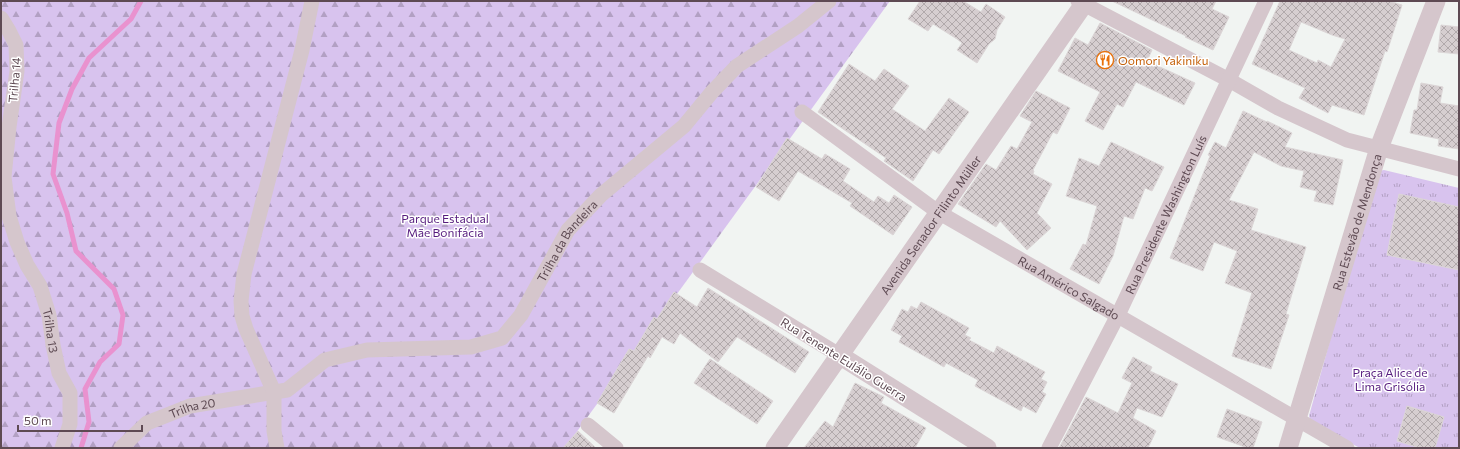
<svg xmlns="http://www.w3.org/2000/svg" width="1460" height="449" viewBox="0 0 1460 449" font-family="Commissioner,sans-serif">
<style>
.forest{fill:url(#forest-firs)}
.park{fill:url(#park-tufts)}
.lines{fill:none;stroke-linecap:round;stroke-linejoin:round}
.stream{stroke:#e992cf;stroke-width:5}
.building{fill:url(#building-cross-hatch);stroke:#dcd6d7;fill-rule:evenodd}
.minor{stroke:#d5c6cc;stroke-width:15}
.tertiary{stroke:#d5c6cc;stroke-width:19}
.labels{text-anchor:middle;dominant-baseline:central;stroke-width:3;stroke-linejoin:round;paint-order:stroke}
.food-label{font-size:12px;fill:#c56008;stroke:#fff;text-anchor:start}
.street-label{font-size:12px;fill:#5e4a53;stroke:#fff}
.park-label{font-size:12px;fill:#561c7e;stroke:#fff}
</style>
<defs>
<pattern id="forest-firs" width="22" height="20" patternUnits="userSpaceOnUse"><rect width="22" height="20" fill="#d8c3ee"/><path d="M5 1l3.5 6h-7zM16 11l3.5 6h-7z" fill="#b2a0c3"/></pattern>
<pattern id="park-tufts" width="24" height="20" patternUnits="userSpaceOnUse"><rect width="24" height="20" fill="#d8c3ee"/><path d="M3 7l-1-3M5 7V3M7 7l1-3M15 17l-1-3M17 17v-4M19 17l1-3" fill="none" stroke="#b2a0c3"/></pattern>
<pattern id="building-cross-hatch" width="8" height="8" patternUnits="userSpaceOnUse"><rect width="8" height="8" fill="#d6ced0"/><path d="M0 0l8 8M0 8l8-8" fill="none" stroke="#b1a9ab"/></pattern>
</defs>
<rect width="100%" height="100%" fill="#f1f4f2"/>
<path class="forest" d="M1 1H890L565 448H1Z"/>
<path class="park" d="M1384 170 1459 188V448H1360L1311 423 1309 416 1376 175 1379 171Z"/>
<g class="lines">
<path class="stream" d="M81 448 89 422 85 389 100 362 119 344 123 315 114 289 76 251 67 213 53 174 59 123 72 89 89 58 131 19 141 1"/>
</g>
<g class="building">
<path d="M920 1H963L981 12 986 4 1005 17 997 30 995 39 989 44 977 63 957 50 962 43 957 39 933 24 928 31 908 19Z"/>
<path d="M1112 1H1216L1212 9 1229 17 1213 50 1185 37 1186 36Z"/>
<path d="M1280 1H1389L1402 5 1387 52 1385 51 1364 115 1332 105 1328 113 1299 98 1305 88 1252 64ZM1301 22 1332 35 1345 39 1331 67 1318 60 1317 63 1289 50Z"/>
<path d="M1100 23 1152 50 1147 61 1195 83 1184 105 1136 82 1123 107 1117 104 1103 130 1085 121 1100 92 1058 71 1075 38 1088 45Z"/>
<path d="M1441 25 1459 27V54L1438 52Z"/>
<path d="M849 64 875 81 884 69 909 86 892 109 925 131 949 98 969 112 939 154 933 150 913 181 884 161 886 158 818 112Z"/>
<path d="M1421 83 1443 87 1440 103 1459 106V149L1438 146 1439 139 1410 133 1414 110H1417Z"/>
<path d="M1036 91 1070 108 1057 134 1053 132 1033 170 1034 171 1033 174 1052 184 1037 213 1051 228 1027 250 1000 221 996 227 958 204 986 164 996 170 1011 146 1017 149 1032 122 1020 116Z"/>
<path d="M1243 111 1267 122V121L1292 133 1285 147 1343 160 1333 205 1314 201 1317 191 1300 187 1304 171 1281 166 1254 152 1229 200 1258 209 1251 230 1306 247 1286 314 1289 315 1271 369 1232 356 1252 293 1225 283 1237 251 1214 242 1203 271 1170 258 1210 156 1208 155 1215 142 1226 148Z"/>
<path d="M787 138 822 159 825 154 850 169 843 181 874 202 878 196 889 203 894 195 912 207 893 235 850 206 852 203 798 171 779 201 756 187Z"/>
<path d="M1111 142 1164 167 1152 191 1145 188 1133 219 1124 216 1113 256 1099 284 1070 269 1083 244 1086 245 1097 206 1066 196 1079 158 1099 166Z"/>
<path d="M1399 194 1459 207V270L1387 255Z"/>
<path d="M708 288 809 352 795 373 737 337 718 362 680 333 674 344 662 337 650 358 648 356 614 413 597 403 629 349 634 351 654 317 657 319 674 292 697 307Z"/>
<path d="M921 302 969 328 965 335 971 338 969 340 994 353 997 346 1045 372 1041 379 1047 382 1042 392 1046 394 1036 413 1023 406 1021 411 975 386 978 380 946 363 944 367 899 342 902 336 891 330 902 309 908 312 911 306 917 309Z"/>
<path d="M1133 357 1152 367 1150 371 1178 384 1162 417 1137 408 1133 418 1156 431 1148 448H1059L1086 397 1118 413 1132 383 1122 378Z"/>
<path d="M710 359 773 401 757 424 694 383Z"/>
<path d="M855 383 884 397 881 403 926 428 915 448H804L825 421 833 427Z"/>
<path d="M1407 406 1444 417 1435 448H1420L1397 441Z"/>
<path d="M1227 409 1262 422 1253 448H1248L1217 437Z"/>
<path d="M578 431 596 448H563Z"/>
</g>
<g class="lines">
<g class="minor">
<path d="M1078 1 1229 80 1278 108 1347 140 1459 169"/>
<path id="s1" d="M1 18 9 31 16 45 17 71 9 127 4 177 9 216 17 242 27 265 40 286 49 315 53 345 59 373 70 393V424L62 448"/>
<path id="s2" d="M802 112 938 212 1347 448"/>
<path d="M700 270 839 355"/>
<path d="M588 425 616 448"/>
<path id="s3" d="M121 448 147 423 190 406 287 390 325 360 367 350 471 347 502 338 521 315 568 230 601 195 684 126 712 92 737 66 798 26 829 1"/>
<path d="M277 448 274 431V392L246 329 242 316 241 301 244 274 302 50 312 1"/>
<path id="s4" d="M1049 448 1118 315 1266 1"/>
</g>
<g class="tertiary">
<path d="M839 355 987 448"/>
<path id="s5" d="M775 448 1086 1"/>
<path id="s6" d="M1288 448 1379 148 1436 1"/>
</g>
</g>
<defs>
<g id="restaurant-ring" transform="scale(0.9)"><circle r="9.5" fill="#fff" stroke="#e8710a" stroke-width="1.5"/><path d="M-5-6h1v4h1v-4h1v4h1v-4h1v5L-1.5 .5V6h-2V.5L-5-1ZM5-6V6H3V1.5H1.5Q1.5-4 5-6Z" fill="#e8710a"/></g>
</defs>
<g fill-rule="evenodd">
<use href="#restaurant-ring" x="1105" y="60"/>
</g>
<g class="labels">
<g class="food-label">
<text x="1118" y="60">Oomori Yakiniku</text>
</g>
<g class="street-label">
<text transform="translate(14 80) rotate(-85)">Trilha 14</text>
<text stroke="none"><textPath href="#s4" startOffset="261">Rua Presidente Washington Luís</textPath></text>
<text stroke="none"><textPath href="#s6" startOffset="236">Rua Estevão de Mendonça</textPath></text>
<text stroke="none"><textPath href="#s5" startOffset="272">Avenida Senador Filinto Müller</textPath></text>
<text stroke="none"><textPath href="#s3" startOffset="526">Trilha da Bandeira</textPath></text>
<text stroke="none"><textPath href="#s2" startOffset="320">Rua Américo Salgado</textPath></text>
<text stroke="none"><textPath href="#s1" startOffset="326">Trilha 13</textPath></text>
<text transform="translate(844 359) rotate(32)">Rua Tenente Eulálio Guerra</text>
<text stroke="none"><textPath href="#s3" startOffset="84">Trilha 20</textPath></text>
</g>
<g class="park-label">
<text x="445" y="218">Parque Estadual<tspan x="445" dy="14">Mãe Bonifácia</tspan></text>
<text x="1390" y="372">Praça Alice de<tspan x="1390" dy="14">Lima Grisólia</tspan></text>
</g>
</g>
<rect width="1460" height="449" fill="none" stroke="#5e4a53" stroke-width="4"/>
<path d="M18 425v6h124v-6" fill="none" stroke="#5e4a53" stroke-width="2"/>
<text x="24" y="425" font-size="12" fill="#5e4a53" stroke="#ffffff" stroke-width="3" paint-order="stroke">50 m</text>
</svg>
